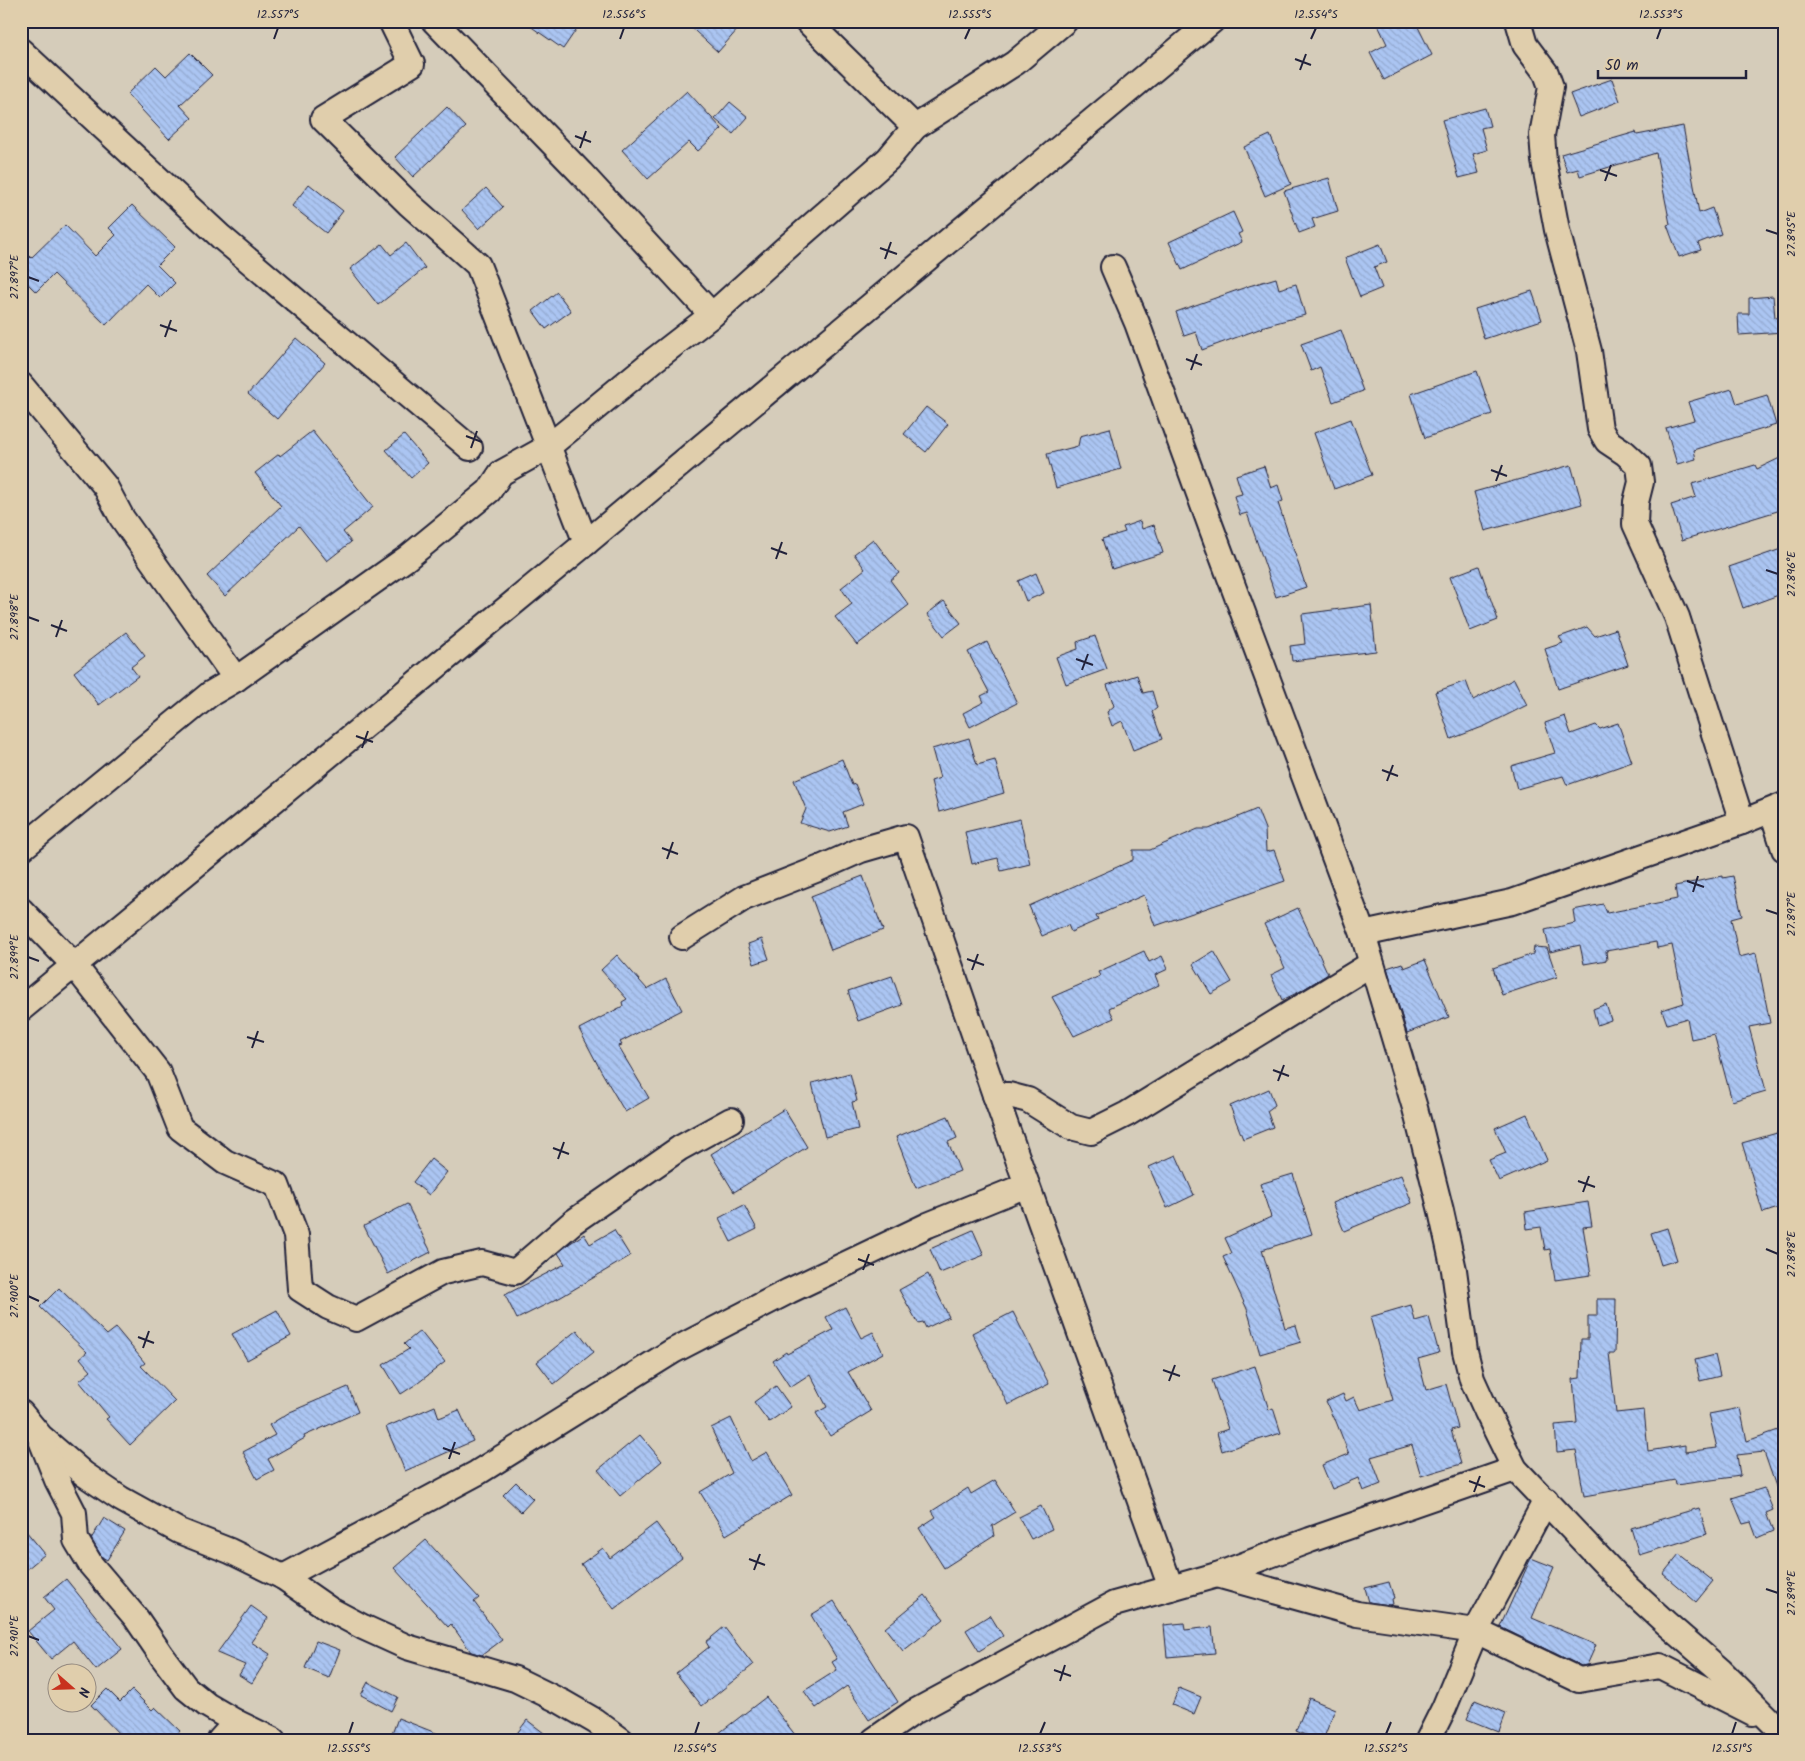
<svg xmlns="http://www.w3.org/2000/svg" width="1805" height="1761" viewBox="0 0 1805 1761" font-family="Kalam,sans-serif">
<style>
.building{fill:url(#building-back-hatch);stroke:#22223b}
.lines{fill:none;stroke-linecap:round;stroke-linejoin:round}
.minor-casing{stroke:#22223b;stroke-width:28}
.minor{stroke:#e0ceac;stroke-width:24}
.ticks{fill:none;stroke:#22223b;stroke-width:2}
.neatline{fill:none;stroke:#22223b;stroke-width:2}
.ticks-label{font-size:12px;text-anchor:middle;fill:#22223b}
</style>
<defs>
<pattern id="building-back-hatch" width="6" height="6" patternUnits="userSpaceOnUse" patternTransform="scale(1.25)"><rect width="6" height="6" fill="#abc5f2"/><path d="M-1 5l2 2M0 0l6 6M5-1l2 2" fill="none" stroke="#93a9d0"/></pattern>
</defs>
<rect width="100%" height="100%" fill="#d5ccba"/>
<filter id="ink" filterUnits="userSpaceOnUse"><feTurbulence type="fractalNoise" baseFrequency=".02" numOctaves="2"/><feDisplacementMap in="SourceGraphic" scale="10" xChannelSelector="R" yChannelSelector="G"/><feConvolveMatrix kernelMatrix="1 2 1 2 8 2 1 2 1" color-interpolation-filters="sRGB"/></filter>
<g filter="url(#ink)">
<g class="building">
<path d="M523 21H582L563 49Z"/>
<path d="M684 21H745L718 52Z"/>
<path d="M1376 21H1415L1432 55 1384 80 1370 53 1387 44Z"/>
<path d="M190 53 212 75 180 105 192 118 169 139 127 94 156 66 166 76Z"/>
<path d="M1612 79 1620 101 1579 117 1570 94Z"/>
<path d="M687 91 722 129 698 151 689 142 648 179 622 150Z"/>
<path d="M730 102 748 117 733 134 715 119Z"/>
<path d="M447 107 466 127 413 177 395 157Z"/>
<path d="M1485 108 1490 126 1481 128 1487 150 1473 154 1479 173 1459 178 1442 120Z"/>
<path d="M1683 126 1699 213 1712 208 1721 234 1698 243 1701 250 1679 257 1667 225 1670 224 1656 153 1580 176 1578 169 1567 172 1561 154 1636 132 1637 135Z"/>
<path d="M1270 135 1291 184 1265 196 1244 147Z"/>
<path d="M1329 178 1338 211 1312 219 1315 227 1299 233 1284 191Z"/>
<path d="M309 184 343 211 326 233 292 206Z"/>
<path d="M486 188 503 207 479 229 462 210Z"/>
<path d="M132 205 175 247 157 265 175 283 160 298 146 284 106 325 54 274 36 292 21 277V248L31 258 65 225 95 256 116 235 109 228Z"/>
<path d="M1233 212 1242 232 1238 234 1242 242 1182 270 1169 242Z"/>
<path d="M406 243 425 268 378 305 350 269 382 244 391 255Z"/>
<path d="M1380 244 1387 262 1374 267 1382 288 1360 297 1345 258Z"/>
<path d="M1276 278 1279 289 1296 284 1305 315 1261 327 1262 328 1202 350 1196 332 1184 336 1176 312 1249 286Z"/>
<path d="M1532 291 1542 320 1484 339 1475 309Z"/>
<path d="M557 292 571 311 546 329 533 311Z"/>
<path d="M1773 296 1775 318 1784 317V332L1739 335 1738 314H1749V298Z"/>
<path d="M1341 330 1363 391 1333 402 1320 367 1311 371 1301 344Z"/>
<path d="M296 338 325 363 277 419 248 394Z"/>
<path d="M1477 371 1492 414 1425 438 1411 394Z"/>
<path d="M1732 389 1737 404 1767 395 1776 425 1694 450 1696 459 1677 464 1666 428 1694 420 1688 402Z"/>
<path d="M926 407 948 424 926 452 904 434Z"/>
<path d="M1351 419 1372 475 1334 489 1314 433Z"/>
<path d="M1110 428 1121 469 1056 488 1047 454 1078 446 1080 436Z"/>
<path d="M312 431 373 507 343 532 351 542 327 561 299 526 225 596 207 576 281 506 255 473 279 454 280 456Z"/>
<path d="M404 435 428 463 411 478 386 450Z"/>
<path d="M1784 456V509L1682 540 1671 505 1696 497 1692 484 1755 465 1757 469Z"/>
<path d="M1571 465 1582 504 1485 531 1474 492Z"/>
<path d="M1264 466 1271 488 1278 485 1283 501 1278 503 1306 587 1276 597 1247 513 1240 515 1234 496 1242 494 1236 475Z"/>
<path d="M1140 521 1142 529 1154 525 1163 553 1112 569 1102 539 1125 532 1123 527Z"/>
<path d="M873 539 899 573 890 580 909 605 857 645 835 617 852 604 841 588 865 569 854 554Z"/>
<path d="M1784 548V593L1743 608 1729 567Z"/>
<path d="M1479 566 1498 620 1470 631 1450 577Z"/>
<path d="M1036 573 1044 593 1026 601 1018 581Z"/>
<path d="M944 601 961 623 944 636 927 614Z"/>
<path d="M1371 605 1376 651 1292 661 1290 646 1305 644 1302 614Z"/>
<path d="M1587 627 1595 636 1616 629 1628 665 1558 689 1545 649 1563 643 1559 637Z"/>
<path d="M126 632 145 656 131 667 138 676 99 705 74 672Z"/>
<path d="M1095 636 1107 669 1066 684 1056 657 1078 649 1077 642Z"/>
<path d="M987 642 1017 703 970 727 963 713 984 702 981 696 989 692 968 652Z"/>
<path d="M1137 675 1143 693 1152 691 1157 708 1152 712 1162 739 1133 750 1122 721 1112 726 1107 712 1114 706 1107 685Z"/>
<path d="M1514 679 1527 705 1485 726 1451 739 1435 692 1466 681 1473 700Z"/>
<path d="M1565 716 1571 734 1596 725 1600 729 1618 723 1632 762 1567 785 1563 776 1517 789 1511 766 1555 753 1545 723Z"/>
<path d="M969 738 977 765 995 760 1004 793 939 812 931 781 940 778 932 749Z"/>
<path d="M842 759 852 785 855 784 863 804 843 812 848 826 830 832 800 823 806 809 794 780Z"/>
<path d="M1257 809 1265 829 1266 852 1274 850 1285 881 1155 926 1144 895 1096 916 1098 920 1071 932 1068 925 1042 936 1029 906 1133 860V850H1150L1198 829H1209Z"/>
<path d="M1020 819 1030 864 1001 871 998 858 972 864 965 832Z"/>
<path d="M863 876 883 930 831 950 811 896Z"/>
<path d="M1723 876V878L1733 876 1742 916 1731 919 1739 957 1756 953 1770 1023 1749 1027 1766 1091 1732 1101 1714 1034 1691 1039 1687 1018 1667 1024 1662 1010 1684 1003 1672 945 1657 948 1656 942 1606 951 1607 960 1584 964 1580 945 1550 952 1545 930 1575 923 1573 910 1603 904 1607 913 1677 899 1675 886Z"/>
<path d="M1298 908 1328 974 1299 992 1282 1000 1271 975 1285 968 1264 924Z"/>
<path d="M762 939 769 959 754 964 748 944Z"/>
<path d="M1534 947 1547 948 1557 977 1502 995 1493 968 1533 954Z"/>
<path d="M1144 951 1149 962 1162 956 1168 969 1155 975 1159 985 1109 1008 1114 1018 1074 1036 1052 997 1100 976 1098 972Z"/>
<path d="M1214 951 1232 982 1211 994 1193 964Z"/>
<path d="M617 955 647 989 666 979 682 1010 620 1042 622 1045 618 1046 649 1098 625 1112 601 1071 579 1029 623 1006 622 1002 627 999 601 970Z"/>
<path d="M1425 960 1449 1017 1407 1033 1387 968 1402 963 1404 968Z"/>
<path d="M892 976 902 1005 858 1021 848 991Z"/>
<path d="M1606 1004 1611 1020 1597 1025 1593 1009Z"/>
<path d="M850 1073 857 1101 852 1102 858 1129 825 1137 812 1083Z"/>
<path d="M1269 1089 1275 1105 1267 1111 1273 1127 1243 1139 1230 1106Z"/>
<path d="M784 1109 807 1147 734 1192 711 1154Z"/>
<path d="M1527 1114 1547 1160 1499 1181 1489 1160 1506 1153 1495 1128Z"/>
<path d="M948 1116 957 1138 948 1142 960 1171 916 1188 896 1137Z"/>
<path d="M1777 1133 1784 1155V1206L1763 1213 1742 1143Z"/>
<path d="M1176 1155 1194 1195 1167 1208 1149 1167Z"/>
<path d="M431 1159 447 1172 429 1195 413 1182Z"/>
<path d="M1293 1174 1312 1234 1262 1250 1285 1328 1296 1325 1301 1342 1260 1354 1247 1309 1223 1257 1232 1253 1225 1238 1271 1217 1260 1184Z"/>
<path d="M1401 1175 1412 1203 1344 1231 1332 1203Z"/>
<path d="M1588 1202 1592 1226 1583 1227 1591 1275 1555 1280 1550 1249 1545 1250 1541 1227 1527 1229 1525 1212Z"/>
<path d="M407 1204 431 1252 388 1274 364 1226Z"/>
<path d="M744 1205 757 1229 731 1242 719 1218Z"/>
<path d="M1667 1228 1677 1260 1661 1265 1651 1233Z"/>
<path d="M614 1230 630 1256 561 1297 517 1319 505 1295 565 1264 558 1253 569 1244 584 1234 590 1244Z"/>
<path d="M973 1230 984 1255 940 1273 930 1249Z"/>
<path d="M928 1274 949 1317 926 1328 923 1322 918 1323 899 1290Z"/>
<path d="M59 1288 107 1335 116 1328 145 1363 141 1366 175 1401 130 1445 106 1419 109 1417 79 1381 91 1371 80 1358 87 1352 40 1307Z"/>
<path d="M1597 1299H1616L1615 1353H1609L1616 1413 1644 1410 1648 1451 1685 1445V1452L1717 1448 1709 1414 1740 1408 1747 1441 1784 1428V1500L1781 1501 1764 1452 1737 1455 1740 1476 1676 1485 1675 1480 1584 1496 1576 1450 1557 1452 1555 1425 1577 1423 1573 1379 1580 1378 1581 1339H1588V1316H1597Z"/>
<path d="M1411 1305 1415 1321 1429 1317 1439 1353 1418 1359 1426 1390 1446 1384 1458 1428 1451 1430 1461 1464 1421 1476 1412 1445 1371 1457 1381 1484 1363 1491 1358 1478 1332 1489 1322 1465 1349 1454 1335 1419 1334 1420 1326 1402 1343 1394 1346 1401 1354 1397 1360 1410 1393 1400 1370 1317Z"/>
<path d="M845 1307 861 1338 873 1332 883 1353 848 1372 871 1411 830 1436 816 1413 827 1407 810 1374 790 1387 773 1361 786 1352 787 1354 833 1330 826 1317Z"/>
<path d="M277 1310 291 1336 247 1360 232 1334Z"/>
<path d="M1013 1312 1049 1384 1008 1405 972 1333Z"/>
<path d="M577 1330 594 1352 554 1384 537 1362Z"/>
<path d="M420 1331 445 1362 418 1383 401 1394 383 1365 409 1349 404 1344Z"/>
<path d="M1715 1355 1720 1376 1700 1381 1695 1360Z"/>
<path d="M1255 1366 1269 1410 1273 1408 1281 1433 1222 1451 1217 1433 1228 1429 1212 1380Z"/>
<path d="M776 1386 791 1407 769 1422 754 1402Z"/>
<path d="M348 1387 358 1412 304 1436 305 1438 268 1459 274 1470 257 1479 243 1452 275 1435 269 1425 290 1412Z"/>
<path d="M435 1406 439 1418 459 1410 473 1441 405 1471 386 1427Z"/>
<path d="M731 1418 751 1461 767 1452 792 1495 726 1535 700 1492 732 1473 711 1428Z"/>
<path d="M640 1435 662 1461 620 1496 598 1470Z"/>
<path d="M995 1480 1015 1512 992 1526 994 1536 944 1568 919 1528 936 1517 932 1511 968 1488 971 1494Z"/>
<path d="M516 1482 533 1499 521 1512 503 1495Z"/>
<path d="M1764 1488 1773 1510 1766 1513 1773 1531 1757 1538 1751 1522 1743 1524 1732 1498Z"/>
<path d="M1041 1506 1052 1529 1031 1539 1019 1517Z"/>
<path d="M1699 1508 1707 1534 1639 1555 1631 1528Z"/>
<path d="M104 1518 125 1531 107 1560 102 1557 91 1539Z"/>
<path d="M656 1523 682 1558 614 1609 581 1564 603 1548 610 1558Z"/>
<path d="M21 1525 45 1554 21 1574Z"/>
<path d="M426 1540 479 1598 474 1602 502 1640 482 1655 471 1652 451 1624 448 1627 394 1568Z"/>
<path d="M1679 1554 1713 1581 1696 1602 1663 1574Z"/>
<path d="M1531 1558 1554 1567 1532 1618 1596 1645 1587 1665 1581 1666 1500 1627Z"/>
<path d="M66 1579 122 1649 96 1670 73 1641 51 1659 28 1631 54 1610 44 1597Z"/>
<path d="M1389 1582 1394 1598 1392 1599 1393 1604 1389 1605 1369 1602 1365 1588Z"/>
<path d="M925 1595 944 1619 903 1651 885 1628Z"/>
<path d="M834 1601 898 1702 869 1720 847 1686 816 1708 804 1691 837 1670 832 1662 837 1659 811 1615Z"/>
<path d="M251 1606 268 1618 251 1642 270 1654 252 1683 239 1675 245 1665 217 1653Z"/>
<path d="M990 1615 1003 1636 979 1651 966 1630Z"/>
<path d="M1184 1623 1185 1630 1212 1627 1215 1653 1167 1657 1164 1625Z"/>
<path d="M724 1627 753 1665 702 1706 676 1673 709 1647 706 1642Z"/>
<path d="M316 1641 340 1650 329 1678 305 1668Z"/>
<path d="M368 1682 398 1697 391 1711 361 1695Z"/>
<path d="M1179 1688 1201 1697 1194 1714 1172 1705Z"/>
<path d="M107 1689 120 1702 132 1690 152 1710 155 1707 180 1731 172 1740H125L91 1705Z"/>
<path d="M766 1697 799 1740H710Z"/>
<path d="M1309 1698 1335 1709 1323 1740H1317L1296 1731Z"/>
<path d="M1475 1700 1506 1713 1499 1732 1467 1719Z"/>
<path d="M398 1718 451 1739V1740H407L392 1734Z"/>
<path d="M527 1720 553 1740H512Z"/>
</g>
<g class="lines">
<g class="minor-casing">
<g id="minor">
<path d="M391 21 412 64 323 119 409 204 478 265 586 543"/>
<path d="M434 21 581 173 712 315"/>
<path d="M807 21 915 127"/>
<path d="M1518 21 1525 45 1546 73 1551 87 1542 135 1544 161 1557 230 1589 351 1600 429 1607 441 1625 453 1639 466 1641 482 1636 502 1635 524 1677 617 1742 822"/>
<path d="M21 51 221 237 470 448"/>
<path d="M1113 267 1137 323 1211 527 1363 934 1415 1108 1441 1211 1454 1270 1465 1351 1472 1379 1487 1412 1515 1469 1628 1588 1666 1623 1720 1670 1784 1734"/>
<path d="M21 385 105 486 122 518 236 679"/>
<path d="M1772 811 1784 849"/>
<path d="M21 849 210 694 236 679 407 558 489 491 501 473 548 447 654 360 712 315 785 249 888 159 915 127 1015 63 1065 21"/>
<path d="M21 910 74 965 158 1072 180 1128 225 1162 277 1185 296 1235 300 1289 328 1307 356 1319 443 1272 482 1263 515 1272 573 1222 680 1148 731 1120"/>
<path d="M1363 934 1512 902 1742 822 1784 805"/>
<path d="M682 937 744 898 818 869 861 850 906 837 995 1095 1171 1588"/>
<path d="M21 1009 586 543 1212 21"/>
<path d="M995 1095H1009L1028 1100 1071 1127 1091 1132 1127 1114 1371 964"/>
<path d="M21 1413 40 1436 84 1474 121 1499 179 1531 230 1551 283 1577 329 1609 363 1627 407 1647 515 1679 562 1702 595 1721 621 1740"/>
<path d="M41 1440 57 1480 74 1513 76 1540 91 1565 136 1618 162 1656 186 1688 207 1705 236 1722 273 1740"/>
<path d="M1217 1575 1357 1614 1476 1631 1579 1680 1660 1666 1753 1713"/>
<path d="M283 1577 477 1473 673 1351 789 1291 928 1225 1027 1185"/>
<path d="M220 1740 236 1722"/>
<path d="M874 1740 914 1712 1114 1604 1217 1575 1310 1540 1515 1469"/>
<path d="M1428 1740 1444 1708 1476 1631 1546 1500"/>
</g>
</g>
<use href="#minor" class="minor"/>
</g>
</g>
<path class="ticks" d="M274 39 278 28M620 39 624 28M965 39 970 28M1311 39 1316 28M1657 39 1661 28M1295 59 1311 65M1300 70 1306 54M575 136 591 142M580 148 586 131M1600 170 1617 176M1605 181 1611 165M1766 230 1778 234M880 248 897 254M885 259 891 242M28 277 39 281M160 325 177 331M165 337 171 320M1186 359 1202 365M1191 370 1197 354M466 436 482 442M471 448 477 431M1491 470 1507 476M1496 481 1502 465M771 548 787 554M776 559 782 542M1766 570 1778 574M28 617 39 621M51 625 67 631M56 637 62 620M1076 659 1093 665M1082 670 1088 654M356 736 373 742M362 748 368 731M1382 770 1398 776M1387 781 1393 765M662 848 678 854M667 859 673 842M1687 881 1704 887M1693 892 1698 876M1766 910 1778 914M28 957 39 961M967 959 984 965M972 970 978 954M247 1037 264 1042M252 1048 258 1031M1273 1070 1289 1076M1278 1081 1284 1065M553 1148 569 1154M558 1159 564 1142M1578 1181 1595 1187M1583 1192 1589 1176M1766 1249 1778 1254M858 1259 874 1265M863 1270 869 1254M28 1296 39 1301M138 1337 154 1343M143 1348 149 1331M1163 1370 1180 1376M1169 1381 1175 1365M443 1448 460 1454M449 1459 455 1442M1469 1481 1485 1487M1474 1492 1480 1476M749 1559 765 1565M754 1570 760 1554M1766 1589 1778 1593M28 1636 39 1640M1054 1670 1071 1676M1060 1681 1065 1665M349 1734 353 1722M695 1734 699 1722M1040 1734 1045 1722M1386 1734 1391 1722M1732 1734 1736 1722"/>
<rect width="1805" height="1761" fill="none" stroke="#e0ceac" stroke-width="55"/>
<g transform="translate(72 1688) rotate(110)"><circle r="24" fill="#e0ceac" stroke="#94897f"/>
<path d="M0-4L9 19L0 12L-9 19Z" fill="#c8321e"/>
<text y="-8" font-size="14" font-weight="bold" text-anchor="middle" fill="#22223b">N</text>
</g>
<path d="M1598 70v8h148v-8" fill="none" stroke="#22223b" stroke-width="2.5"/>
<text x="1605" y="70" font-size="15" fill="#22223b" stroke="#e0ceac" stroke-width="4" paint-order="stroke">50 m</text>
<rect x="28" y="28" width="1750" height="1706" class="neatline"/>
<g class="ticks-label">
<text x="278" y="18">12.557°S</text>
<text x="624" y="18">12.556°S</text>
<text x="970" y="18">12.555°S</text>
<text x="1316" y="18">12.554°S</text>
<text x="1661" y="18">12.553°S</text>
<text transform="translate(1791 234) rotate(-90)" y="4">27.895°E</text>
<text transform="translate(14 277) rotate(-90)" y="4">27.897°E</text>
<text transform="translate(1791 574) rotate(-90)" y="4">27.896°E</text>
<text transform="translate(14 617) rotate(-90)" y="4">27.898°E</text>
<text transform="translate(1791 914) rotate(-90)" y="4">27.897°E</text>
<text transform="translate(14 957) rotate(-90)" y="4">27.899°E</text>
<text transform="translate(1791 1254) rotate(-90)" y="4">27.898°E</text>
<text transform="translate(14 1296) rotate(-90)" y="4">27.900°E</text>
<text transform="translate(1791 1593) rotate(-90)" y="4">27.899°E</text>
<text transform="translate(14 1636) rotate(-90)" y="4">27.901°E</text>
<text x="349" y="1752">12.555°S</text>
<text x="695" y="1752">12.554°S</text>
<text x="1040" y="1752">12.553°S</text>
<text x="1386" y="1752">12.552°S</text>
<text x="1732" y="1752">12.551°S</text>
</g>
</svg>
